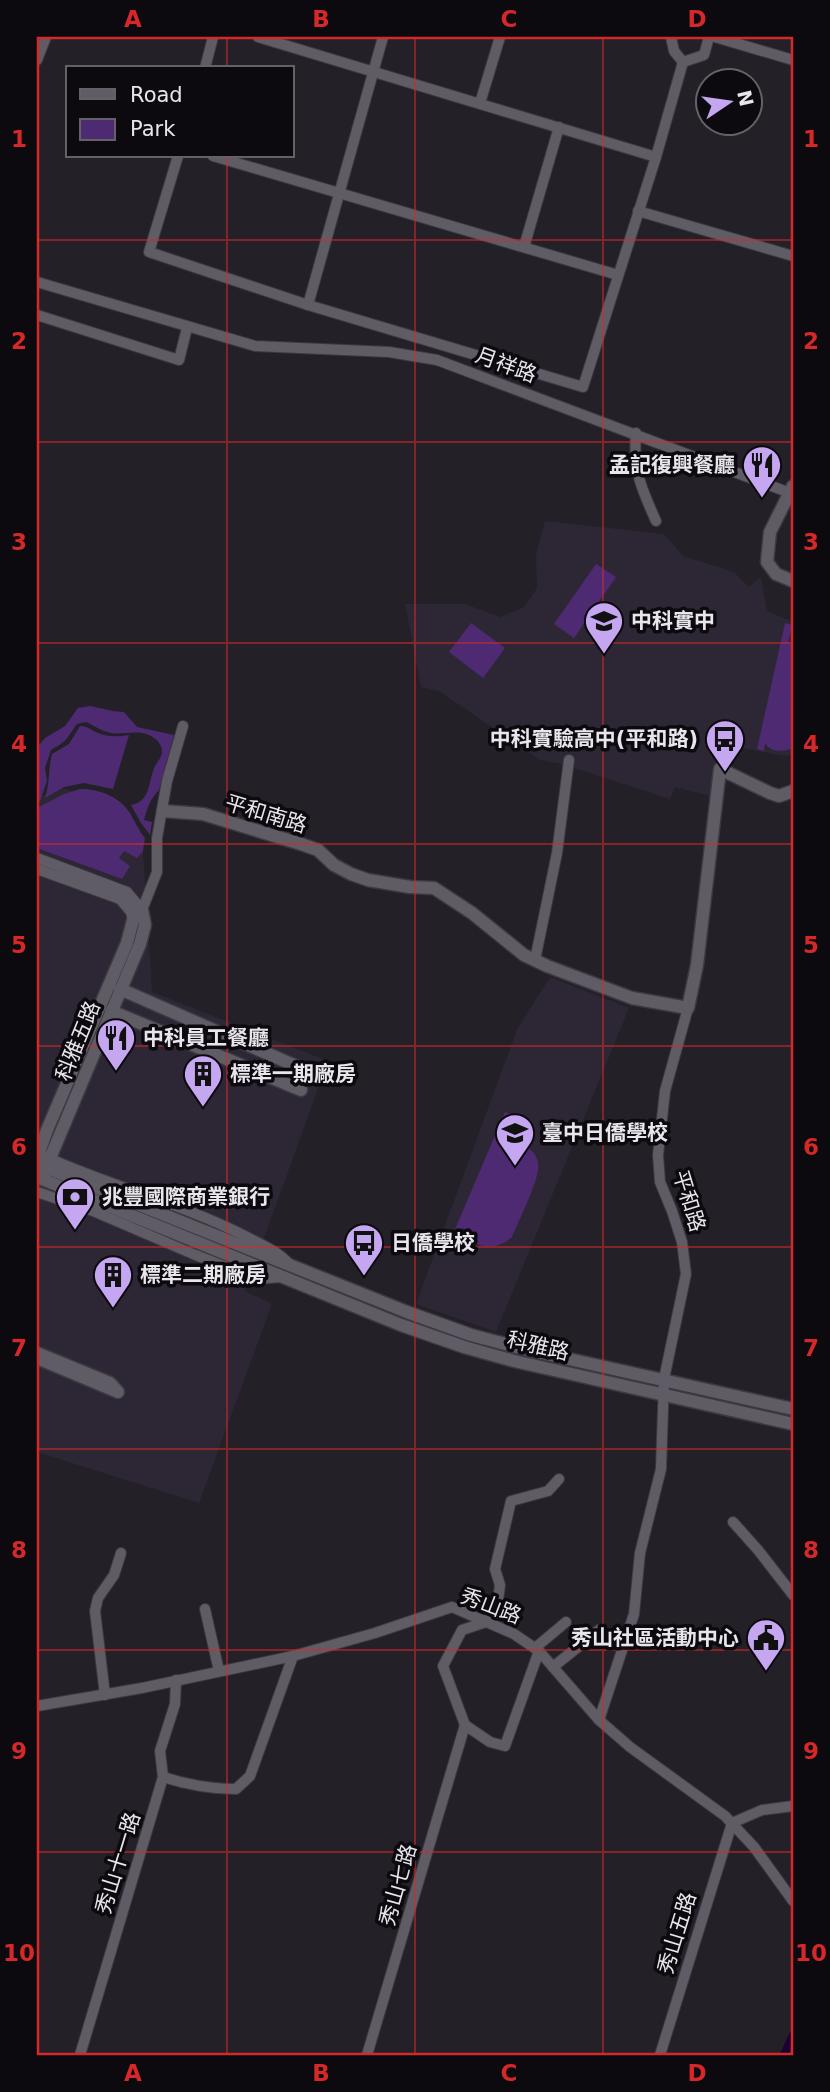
<svg xmlns="http://www.w3.org/2000/svg" width="830" height="2092" viewBox="0 0 830 2092" font-family="'DejaVu Sans','Noto Sans TC',sans-serif">
<style>
.built{fill:#2d2735}
.green{fill:#4d2a72}
.lines{fill:none;stroke-linecap:round;stroke-linejoin:round}
.canal{stroke:#1c0035;stroke-width:8}
.minor-casing{stroke:#3c3a41;stroke-width:12}
.tertiary-casing{stroke:#3c3a41;stroke-width:15}
.minor{stroke:#605c66;stroke-width:10}
.tertiary{stroke:#605c66;stroke-width:12}
.grid{fill:none;stroke:#d62828;stroke-width:2;stroke-opacity:0.55}
.labels{text-anchor:middle;dominant-baseline:central;stroke-width:7;stroke-linejoin:round;paint-order:stroke}
.street-label{font-size:21px;fill:#e8e6ec;stroke:#0c0a0e}
.poi-label{font-size:21px;font-weight:bold;fill:#e8e6ec;stroke:#0c0a0e;text-anchor:start}
.neatline{fill:none;stroke:#d62828;stroke-width:2.5}
.grid-label{font-size:23px;text-anchor:middle;font-weight:bold;fill:#d62828}
</style>
<rect width="100%" height="100%" fill="#232028"/>
<g class="built">
<path d="M545 521 664 534 683 556 734 572 749 587 761 577 767 611 793 622V754L785 756 732 746 718 753 710 796 675 787 670 799 562 764 540 760 439 691 421 687 405 604H465L500 617 524 607 537 588 536 555Z"/>
<path d="M61 788 106 799 143 851 152 992 328 1061 245 1291 272 1304 199 1503 37 1452V798Z"/>
<path d="M550 977 629 1008 496 1332 416 1304 517 1030Z"/>
</g>
<g class="green">
<path d="M596 564 616 577 574 638 554 624Z"/>
<path d="M471 623 505 648 483 678 449 652Z"/>
<path d="M785 623 792 625 788 643 793 641V748C784 752 771 753 765 743L764 751 757 749Z"/>
<path d="M90 706 113 711 124 712 137 727 174 735 159 790C150 799 147 809 144 820L152 822 150 835 141 823 131 805C151 802 148 781 155 766 158 761 162 757 162 751 162 746 158 740 154 738 141 728 125 735 111 733 101 731 95 726 86 722L77 724C65 740 70 739 51 750L45 768 47 781 40 801 37 802V753L39 745 45 738 65 726 78 708Z"/>
<path d="M80 726C89 726 90 730 98 733 108 737 118 737 129 735L113 789 84 783 64 787 45 798C50 783 48 769 52 754L69 744Z"/>
<path d="M80 789C99 789 119 796 130 813 135 822 139 831 145 838L143 851 137 858 124 851 119 858 130 866 122 879 37 848V808L64 794Z"/>
<path d="M505 1112 512 1115 500 1144C517 1141 541 1147 538 1170 536 1186 519 1220 512 1237 496 1252 471 1250 463 1227L459 1237 453 1234Z"/>
</g>
<g class="lines">
<path class="canal" d="M784 2055 793 2035"/>
<g class="minor-casing">
<g id="minor">
<path d="M258 37 656 157"/>
<path d="M671 37 674 51 683 62 704 55 709 37"/>
<path d="M715 37 793 60"/>
<path d="M37 60 46 37"/>
<path d="M205 68 213 37"/>
<path d="M480 103 500 37"/>
<path d="M178 156 149 252 308 305 583 387 656 157 683 62"/>
<path d="M213 156 618 275"/>
<path d="M638 211 793 256"/>
<path d="M524 247 559 127"/>
<path d="M37 282 255 346 389 352 437 360 790 493"/>
<path d="M308 305 383 37"/>
<path d="M37 315 179 360 187 328"/>
<path d="M636 433C633 470 641 488 656 521"/>
<path d="M37 858 127 892 142 910"/>
<path d="M37 869 120 899 131 912 133 920 142 910 157 872V838L167 781 183 726"/>
<path d="M535 960 557 853 569 760"/>
<path d="M44 1156C109 1186 181 1203 245 1236 262 1245 278 1251 290 1265"/>
<path d="M37 1192 93 1211 193 1254 257 1279 282 1277"/>
<path d="M733 1522 758 1550 793 1595"/>
<path d="M205 1609 219 1671"/>
<path d="M535 1648 566 1622"/>
<path d="M553 1667 599 1630"/>
<path d="M105 1695 95 1611 98 1598 114 1575 121 1553"/>
<path d="M37 1706 142 1688 293 1656 375 1633 452 1607 514 1634 539 1651 599 1720 630 1747 725 1816 754 1847 793 1901"/>
<path d="M599 1720 634 1614 640 1553 661 1469 664 1379 686 1274 682 1242 672 1211 660 1182 658 1155 665 1091 688 1008"/>
<path d="M465 1725 443 1666 462 1630 486 1622 498 1600 500 1585 495 1569 511 1501 548 1491 559 1479"/>
<path d="M163 1777C188 1785 210 1789 236 1789L250 1776 293 1656"/>
<path d="M732 1823 762 1810 793 1806"/>
<path d="M80 2055 163 1777 160 1751 175 1704 176 1680"/>
<path d="M367 2055 465 1725 490 1742 505 1746 539 1651"/>
<path d="M660 2055 732 1823"/>
</g>
</g>
<g class="tertiary-casing">
<g id="tertiary">
<path d="M793 486 770 532 767 562 776 574 793 581"/>
<path d="M163 811 203 814 301 844 318 850 334 865 351 874 368 880 410 887 434 888 472 913 524 955 547 966 632 998 688 1008 697 965 720 769 770 793 779 796 793 791"/>
<path d="M120 989 305 1070"/>
<path d="M111 1011 301 1090"/>
<path d="M37 1158 47 1130 127 943 133 920"/>
<path d="M37 1164 407 1312 471 1335 524 1349 793 1409"/>
<path d="M43 1175 140 944 145 925 142 910"/>
<path d="M37 1177 401 1325 464 1347 514 1361 793 1424"/>
<path d="M37 1353 110 1383 118 1392 37 1358"/>
</g>
</g>
<use href="#minor" class="minor"/>
<use href="#tertiary" class="tertiary"/>
</g>
<path class="grid" d="M227 37V68M415 37V2055M603 37V2055M227 156V2055M37 240H793M37 442H793M37 643H793M37 844H793M37 1046H793M37 1247H793M37 1449H793M37 1650H793M37 1852H793"/>
<defs>
<g id="restaurant-pin" transform="scale(2.0125)"><path d="M0 17L-7.5 6A9.5 9.5 0 1 1 7.5 6Z" fill="#c5a6f0" stroke="#0c0a0e"/><path d="M-5-6h1v4h1v-4h1v4h1v-4h1v5L-1.5 .5V6h-2V.5L-5-1ZM5-6V6H3V1.5H1.5Q1.5-4 5-6Z" fill="#111"/></g>
<g id="school-pin" transform="scale(2.0125)"><path d="M0 17L-7.5 6A9.5 9.5 0 1 1 7.5 6Z" fill="#c5a6f0" stroke="#0c0a0e"/><path d="M0-5L7-2L0 1L-7-2ZM-4 1L0 2.5L4 1V4Q0 6-4 4Z" fill="#111"/></g>
<g id="bus-pin" transform="scale(2.0125)"><path d="M0 17L-7.5 6A9.5 9.5 0 1 1 7.5 6Z" fill="#c5a6f0" stroke="#0c0a0e"/><path d="M-5-6H5V4H4V6H2V4H-2V6H-4V4H-5ZM-3.5-4V0h7V-4ZM-3.5 1.2v1.5H-2V1.2ZM2 1.2v1.5H3.5V1.2Z" fill="#111"/></g>
<g id="building-pin" transform="scale(2.0125)"><path d="M0 17L-7.5 6A9.5 9.5 0 1 1 7.5 6Z" fill="#c5a6f0" stroke="#0c0a0e"/><path d="M-4-6H4V6H1V3H-1V6H-4ZM-2.5-4.3h1.7v1.8h-1.7ZM.8-4.3h1.7v1.8H.8ZM-2.5-1h1.7V.8h-1.7ZM.8-1h1.7V.8H.8Z" fill="#111"/></g>
<g id="bank-pin" transform="scale(2.0125)"><path d="M0 17L-7.5 6A9.5 9.5 0 1 1 7.5 6Z" fill="#c5a6f0" stroke="#0c0a0e"/><path d="M-6-4H6V4H-6ZM0-2.3a2.3 2.3 0 1 0 0 4.6a2.3 2.3 0 1 0 0-4.6Z" fill="#111"/></g>
<g id="civic-pin" transform="scale(2.0125)"><path d="M0 17L-7.5 6A9.5 9.5 0 1 1 7.5 6Z" fill="#c5a6f0" stroke="#0c0a0e"/><path d="M-.6-6.5H3V-4.5H.6V-3L4-1V1h2V6H-6V1h2V-1L-.6-3ZM-1.2 2.5V6h2.4V2.5Z" fill="#111"/></g>
</defs>
<g fill-rule="evenodd">
<use href="#restaurant-pin" x="762" y="465"/>
<use href="#school-pin" x="604" y="621"/>
<use href="#bus-pin" x="725" y="739"/>
<use href="#restaurant-pin" x="116" y="1038"/>
<use href="#building-pin" x="203" y="1074"/>
<use href="#school-pin" x="515" y="1133"/>
<use href="#bank-pin" x="75" y="1197"/>
<use href="#bus-pin" x="364" y="1243"/>
<use href="#building-pin" x="113" y="1275"/>
<use href="#civic-pin" x="766" y="1638"/>
</g>
<g class="labels">
<g class="street-label">
<text transform="translate(506 365) rotate(20)">月祥路</text>
<text transform="translate(266 814) rotate(17)">平和南路</text>
<text transform="translate(78 1041) rotate(-68)">科雅五路</text>
<text transform="translate(689 1201) rotate(73)">平和路</text>
<text transform="translate(538 1346) rotate(13)">科雅路</text>
<text transform="translate(491 1606) rotate(21)">秀山路</text>
<text transform="translate(118 1863) rotate(-73)">秀山十一路</text>
<text transform="translate(398 1885) rotate(-74)">秀山七路</text>
<text transform="translate(677 1933) rotate(-73)">秀山五路</text>
</g>
<g class="poi-label">
<text x="735" y="465" text-anchor="end">孟記復興餐廳</text>
<text x="631" y="621">中科實中</text>
<text x="698" y="739" text-anchor="end">中科實驗高中(平和路)</text>
<text x="143" y="1038">中科員工餐廳</text>
<text x="230" y="1074">標準一期廠房</text>
<text x="542" y="1133">臺中日僑學校</text>
<text x="102" y="1197">兆豐國際商業銀行</text>
<text x="391" y="1243">日僑學校</text>
<text x="140" y="1275">標準二期廠房</text>
<text x="739" y="1638" text-anchor="end">秀山社區活動中心</text>
</g>
</g>
<rect width="830" height="2092" fill="none" stroke="#0c0a0e" stroke-width="77"/>
<rect x="66" y="66" width="228" height="91" fill="#0c0a0e" stroke="#646267" stroke-width="2"/>
<rect x="80" y="89" width="35" height="10" fill="#605c66" stroke="#646267" stroke-width="2"/>
<text x="130" y="102" font-size="21" fill="#e8e6ec">Road</text>
<rect x="80" y="119" width="35" height="21" fill="#4d2a72" stroke="#646267" stroke-width="2"/>
<text x="130" y="136" font-size="21" fill="#e8e6ec">Park</text>
<g transform="translate(729 102) rotate(77)"><circle r="33" fill="#0c0a0e" stroke="#646267" stroke-width="2"/>
<path d="M0-5L12 26L0 18L-12 26Z" fill="#c5a6f0"/>
<text y="-10" font-size="19" font-weight="bold" text-anchor="middle" fill="#e8e6ec">N</text>
</g>
<rect x="38" y="38" width="754" height="2016" class="neatline"/>
<g class="grid-label">
<text x="133" y="27">A</text>
<text x="321" y="27">B</text>
<text x="509" y="27">C</text>
<text x="697" y="27">D</text>
<text x="19" y="147">1</text>
<text x="811" y="147">1</text>
<text x="19" y="349">2</text>
<text x="811" y="349">2</text>
<text x="19" y="550">3</text>
<text x="811" y="550">3</text>
<text x="19" y="752">4</text>
<text x="811" y="752">4</text>
<text x="19" y="953">5</text>
<text x="811" y="953">5</text>
<text x="19" y="1155">6</text>
<text x="811" y="1155">6</text>
<text x="19" y="1356">7</text>
<text x="811" y="1356">7</text>
<text x="19" y="1558">8</text>
<text x="811" y="1558">8</text>
<text x="19" y="1759">9</text>
<text x="811" y="1759">9</text>
<text x="19" y="1961">10</text>
<text x="811" y="1961">10</text>
<text x="133" y="2081">A</text>
<text x="321" y="2081">B</text>
<text x="509" y="2081">C</text>
<text x="697" y="2081">D</text>
</g>
</svg>
